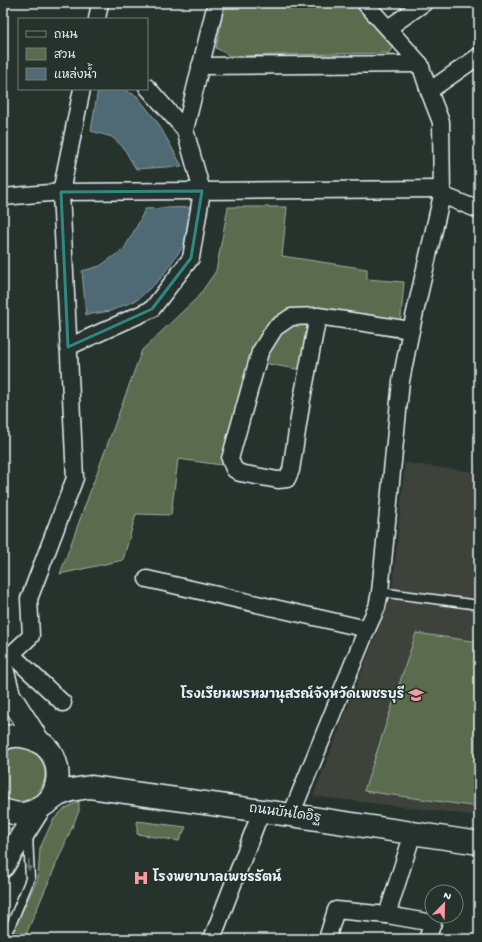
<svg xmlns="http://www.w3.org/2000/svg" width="482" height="942" viewBox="0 0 482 942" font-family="'Gochi Hand','Playpen Sans Thai',sans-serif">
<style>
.built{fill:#3d423b}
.green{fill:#5a6c4e;stroke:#a1aea3}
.water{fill:#506b75;stroke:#8da1a9}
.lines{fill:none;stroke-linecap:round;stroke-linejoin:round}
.lane-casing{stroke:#e8f1f8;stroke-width:11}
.street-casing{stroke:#e8f1f8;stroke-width:19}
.secondary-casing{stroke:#e8f1f8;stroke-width:25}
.lane{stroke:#26332d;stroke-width:8}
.street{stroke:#26332d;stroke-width:16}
.secondary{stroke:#26332d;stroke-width:22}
.oneway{fill:#6a7674}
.marked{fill:none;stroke:#308883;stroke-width:3;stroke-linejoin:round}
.labels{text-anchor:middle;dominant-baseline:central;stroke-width:3.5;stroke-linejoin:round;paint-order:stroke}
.poi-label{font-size:13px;font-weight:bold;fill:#e8f1f8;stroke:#26332d;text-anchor:end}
.street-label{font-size:13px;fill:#e8f1f8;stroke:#26332d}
</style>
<rect width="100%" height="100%" fill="#26332d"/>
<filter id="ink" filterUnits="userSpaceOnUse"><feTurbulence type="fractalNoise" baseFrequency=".025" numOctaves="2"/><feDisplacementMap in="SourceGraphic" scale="8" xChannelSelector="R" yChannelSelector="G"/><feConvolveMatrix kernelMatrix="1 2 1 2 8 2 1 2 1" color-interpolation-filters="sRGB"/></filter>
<g filter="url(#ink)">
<path class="built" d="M479 447V816L313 796 392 594 405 463 474 472Z"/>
<g class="green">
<path d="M225 3H355L394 44 389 53 230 56 216 48Z"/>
<path d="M228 207H287L282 256 367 269V279L404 282 399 338 322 324 313 372 263 363 236 467 178 459 171 515 136 514 123 560 60 574 142 350 198 297 216 271Z"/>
<path d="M416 633 479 642V807L364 791Z"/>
<path d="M9 747C14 747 20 746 25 747 29 748 32 751 35 753 60 775 34 812 3 799V749Z"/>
<path d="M79 801V811L24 939H9L38 878 40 848 53 820 63 810Z"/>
<path d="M137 821 186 827 179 841 137 834Z"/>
<path d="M3 824 13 830 3 846Z"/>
</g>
<g class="water">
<path d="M98 89H122L137 96 158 123 182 166 136 169 123 147 112 137 91 131Z"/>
<path d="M191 207 184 245 160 279 137 300 110 311 86 315 82 271 100 266 124 249 138 224 145 209Z"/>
</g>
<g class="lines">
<g class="lane-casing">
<g id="lane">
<path d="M380 592 479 605"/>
<path d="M3 939 11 925 30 879 28 835"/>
</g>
</g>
<g class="street-casing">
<g id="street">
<path d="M97 19 100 3"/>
<path d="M388 28 424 3"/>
<path d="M200 66 420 64"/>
<path d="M429 91 479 56"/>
<path d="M185 130 216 3"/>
<path d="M442 195 479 210"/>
<path d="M3 197 61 192 441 189"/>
<path d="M318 316 302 399 291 470 287 479 278 480 240 473 234 469 230 459 260 352 275 328 291 317 318 316 411 330"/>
<path d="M68 347 152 309 191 258 202 191 185 130 147 87"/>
<path d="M147 579 367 629"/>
<path d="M11 654 63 703"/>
<path d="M3 662 31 636 29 599 75 478 61 192 82 89"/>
<path d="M291 815 367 629 377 607 380 592 401 381 411 330 442 195 441 122 429 91 420 64 365 3"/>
<path d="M387 915 413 833"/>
<path d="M212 939 257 822 265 811"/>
<path d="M327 939 336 910 387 915 433 923 427 939"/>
</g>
</g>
<g class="secondary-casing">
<g id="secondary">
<path d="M3 672 9 695 39 742"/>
<path d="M3 739C11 735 21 735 30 738 35 739 39 742 44 745 65 763 61 798 36 810 31 812 26 814 21 814 15 814 9 812 3 810"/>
<path d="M47 803 58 795 71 790 90 787 291 815 479 843"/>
<path d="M3 866 28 826 40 807"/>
</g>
</g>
<use href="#lane" class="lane"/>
<use href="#street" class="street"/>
<use href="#secondary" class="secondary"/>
</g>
<defs><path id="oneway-solid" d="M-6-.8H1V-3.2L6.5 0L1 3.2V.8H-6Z"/></defs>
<use class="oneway" href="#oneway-solid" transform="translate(29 865) rotate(88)"/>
</g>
<path class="marked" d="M202 191 191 258 152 309 68 347 61 192Z"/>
<defs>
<g id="school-bare" transform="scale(1.2)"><path d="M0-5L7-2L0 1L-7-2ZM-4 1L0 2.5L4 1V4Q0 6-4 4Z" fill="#ff9aa2" stroke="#26332d" stroke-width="2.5" paint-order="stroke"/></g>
<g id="hospital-bare" transform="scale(1.2)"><path d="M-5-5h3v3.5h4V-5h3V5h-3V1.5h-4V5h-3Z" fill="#ff9aa2" stroke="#26332d" stroke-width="2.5" paint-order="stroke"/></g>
</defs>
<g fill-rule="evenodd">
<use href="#school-bare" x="416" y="695"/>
<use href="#hospital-bare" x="141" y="878"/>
</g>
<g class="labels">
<g class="poi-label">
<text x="404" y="695">โรงเรียนพรหมานุสรณ์จังหวัดเพชรบุรี</text>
<text x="153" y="878" text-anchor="start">โรงพยาบาลเพชรรัตน์</text>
</g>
<g class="street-label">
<text transform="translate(285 814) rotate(8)">ถนนบันไดอิฐ</text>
</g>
</g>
<rect width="482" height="942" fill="none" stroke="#26332d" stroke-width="16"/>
<rect x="8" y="8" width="466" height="926" fill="none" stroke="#e8f1f8" stroke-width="1.5" filter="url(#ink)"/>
<rect x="18" y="18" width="130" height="72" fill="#26332d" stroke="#747f7e"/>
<rect x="26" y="31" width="20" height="6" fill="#26332d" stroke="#747f7e"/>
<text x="54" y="38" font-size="12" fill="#e8f1f8">ถนน</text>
<rect x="26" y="48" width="20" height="12" fill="#5a6c4e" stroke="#747f7e"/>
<text x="54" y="58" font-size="12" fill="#e8f1f8">สวน</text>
<rect x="26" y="68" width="20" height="12" fill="#506b75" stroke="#747f7e"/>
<text x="54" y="78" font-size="12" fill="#e8f1f8">แหล่งน้ำ</text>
<g transform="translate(444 904) rotate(23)"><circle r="19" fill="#26332d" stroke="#747f7e"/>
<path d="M0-3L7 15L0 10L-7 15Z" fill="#ff9aa2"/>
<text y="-6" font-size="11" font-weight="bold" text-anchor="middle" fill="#e8f1f8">N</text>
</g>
</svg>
